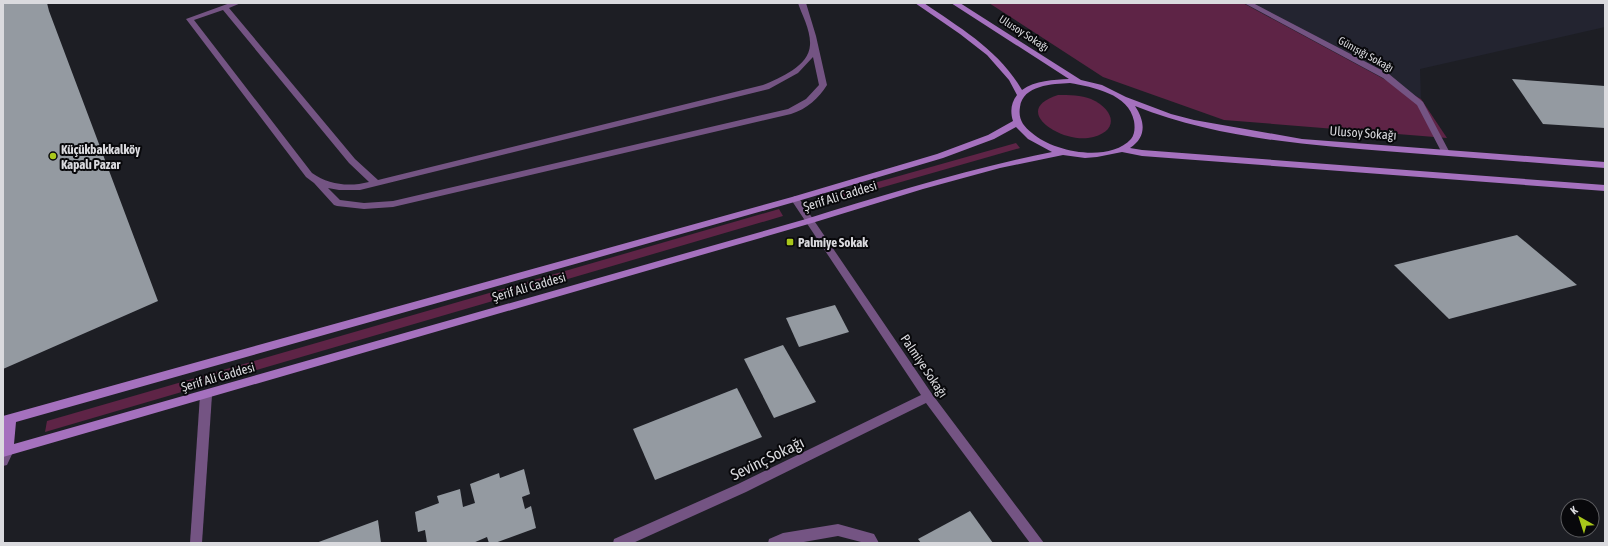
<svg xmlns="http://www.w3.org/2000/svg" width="1608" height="546" viewBox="0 0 1608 546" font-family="'Asap Condensed',sans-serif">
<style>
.built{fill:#232430}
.green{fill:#5e2446}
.building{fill:#949aa1}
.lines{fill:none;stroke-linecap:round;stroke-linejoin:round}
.lane{fill:#745483;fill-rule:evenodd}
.street{fill:#745483;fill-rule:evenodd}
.secondary{fill:#a571be;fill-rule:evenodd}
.poi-dot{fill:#a9c71b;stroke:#08080b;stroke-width:1.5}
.labels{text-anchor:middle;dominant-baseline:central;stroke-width:4;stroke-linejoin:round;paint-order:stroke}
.far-street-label{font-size:11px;fill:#dadade;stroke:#08080b}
.street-label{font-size:13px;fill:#dadade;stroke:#08080b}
.poi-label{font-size:13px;font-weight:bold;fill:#dadade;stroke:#08080b;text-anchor:start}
.near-street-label{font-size:16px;fill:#dadade;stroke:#08080b}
</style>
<rect width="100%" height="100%" fill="#1d1e24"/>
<path class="built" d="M1243 3H1605V27L1420 69 1421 99Z"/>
<g class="green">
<path d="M989 3H1243L1421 99 1447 138 1224 120 1103 77Z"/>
<path d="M1058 95C1069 95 1081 95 1091 99 1117 111 1119 133 1088 138 1060 142 1010 110 1058 95Z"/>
<path d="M1016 143 1020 148 831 202 828 196Z"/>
<path d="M779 209 783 216 45 432 47 421Z"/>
</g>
<g class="building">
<path d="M3 3H47L49 11 158 301 3 369Z"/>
<path d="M1512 79 1605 86V128L1543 124Z"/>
<path d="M1517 235 1577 285 1449 319 1394 265Z"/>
<path d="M835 305 849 332 799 347 786 318Z"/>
<path d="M783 345 816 402 774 418 744 359Z"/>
<path d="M737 388 762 437 655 480 633 429Z"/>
<path d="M524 469 530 494 522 497 525 509 531 506 536 528 495 543H489L487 537 473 543H427L425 530 418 532 415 512 439 503 437 496 460 489 463 507 475 503 470 484 499 473 500 478Z"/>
<path d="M970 511 993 543H921L918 539Z"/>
<path d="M378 520 381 543H316Z"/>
</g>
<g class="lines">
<g class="lane">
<path d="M230 3H241L229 8 355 159 378 180 763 85C780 78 809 66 810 45 811 31 802 15 798 3H806L816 36 827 85C819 98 807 109 791 114L393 207 364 209 337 206 334 205 314 183 306 177 186 19ZM223 10 349 163 369 182C349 187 329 185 312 173L194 20ZM813 57 819 85 806 99 788 109 393 201 364 203 340 200 328 188 339 190H360L769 89 798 73Z"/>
<path d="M838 524 874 534 879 543H865L838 536 798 543H768L769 539 783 533Z"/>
</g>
<g class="street">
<path d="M1244 3H1253L1389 74 1423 102 1450 153 1449 155H1443L1417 105 1383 78Z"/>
<path d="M795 196 798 197 932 394 1044 543H1030L926 403 746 492 633 543H613L614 539 738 484 921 395 792 201 790 199Z"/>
<path d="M206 390 210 392 212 395 202 543H190L200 395 202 392Z"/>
<path d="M8 445 12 446 14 450 7 465 3 466V448Z"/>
</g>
<path class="secondary" d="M915 3H924C960 28 999 50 1022 90 1035 80 1054 80 1069 79L951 3H960L1081 80 1102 85 1126 97 1171 114 1194 120 1302 139 1605 162V168C1536 163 1466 157 1397 152 1309 145 1218 139 1135 106 1145 121 1147 137 1130 148L1142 150 1605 185V191L1142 156 1122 152 1097 157 1085 158 1063 155 1000 168 923 189 812 223 3 457V416L792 197 937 154 988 135 1013 121C1010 111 1011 103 1017 95L1009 80 987 55 960 34ZM1070 83C1093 87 1129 94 1134 121 1135 127 1135 134 1131 139 1109 163 1053 152 1032 133 1023 126 1018 119 1020 107 1023 85 1052 84 1070 83ZM1016 127 1028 139 1052 152C968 169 887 194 806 219L14 444 16 422 798 201 943 158 994 139Z"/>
</g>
<g class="poi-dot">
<circle cx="53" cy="156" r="4"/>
<rect x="786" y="238" width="8" height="8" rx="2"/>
</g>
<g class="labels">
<g class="far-street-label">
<text transform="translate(1024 33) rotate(33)">Ulusoy Sokağı</text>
<text transform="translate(1366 54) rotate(29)">Günışığı Sokağı</text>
</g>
<g class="street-label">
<text transform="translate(1363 133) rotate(4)">Ulusoy Sokağı</text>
<text transform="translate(840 196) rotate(-17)">Şerif Ali Caddesi</text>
<text transform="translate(529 287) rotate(-16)">Şerif Ali Caddesi</text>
<text transform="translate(924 366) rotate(56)">Palmiye Sokağı</text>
<text transform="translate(218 377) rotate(-16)">Şerif Ali Caddesi</text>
</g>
<g class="poi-label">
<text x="61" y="149">Küçükbakkalköy<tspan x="61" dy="15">Kapalı Pazar</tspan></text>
<text x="798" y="242">Palmiye Sokak</text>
</g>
<g class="near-street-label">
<text transform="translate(767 458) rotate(-26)">Sevinç Sokağı</text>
</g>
</g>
<rect width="1608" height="546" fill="none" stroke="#dadade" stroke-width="8"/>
<g transform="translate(1580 518) rotate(321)"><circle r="19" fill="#08080b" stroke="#5c5c5f"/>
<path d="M0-3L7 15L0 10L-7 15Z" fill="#a9c71b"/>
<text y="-6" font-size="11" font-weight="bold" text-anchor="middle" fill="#dadade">K</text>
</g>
</svg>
